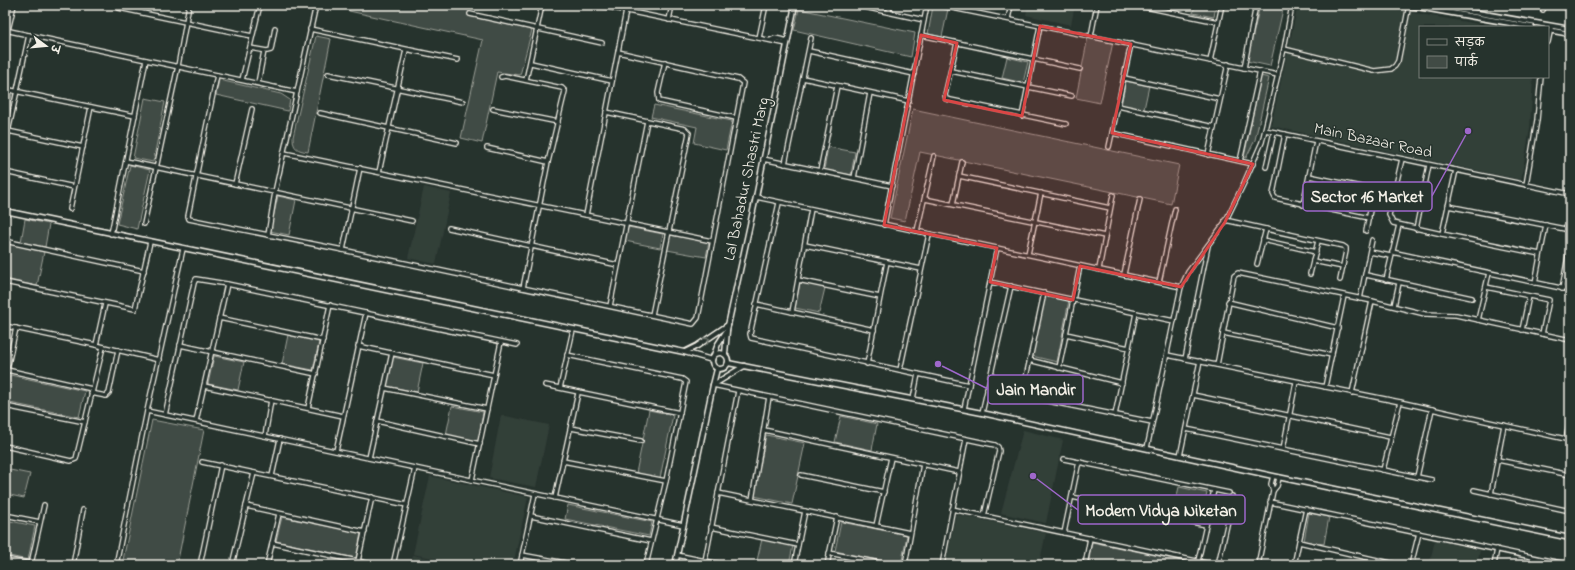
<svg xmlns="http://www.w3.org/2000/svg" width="1575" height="570" viewBox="0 0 1575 570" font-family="'Indie Flower','Playpen Sans Deva',sans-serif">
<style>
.built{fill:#333f39}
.green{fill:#414b45;stroke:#9a9e96}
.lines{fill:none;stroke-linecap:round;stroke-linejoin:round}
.minor-casing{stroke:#f4f1e8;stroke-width:6}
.tertiary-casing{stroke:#f4f1e8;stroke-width:7}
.minor{stroke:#26332d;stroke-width:3.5}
.tertiary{stroke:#26332d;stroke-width:4}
.oneway{stroke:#6e766e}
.marked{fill:#da4645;fill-opacity:0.2;stroke:#da4645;stroke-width:3;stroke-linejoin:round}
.labels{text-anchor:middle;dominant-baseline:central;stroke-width:3;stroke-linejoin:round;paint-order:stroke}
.street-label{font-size:16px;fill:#f4f1e8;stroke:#26332d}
.leader{fill:none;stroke:#9f67cb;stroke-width:1.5}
.callout-dot{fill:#9f67cb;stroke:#26332d;stroke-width:1.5}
.callout{fill:#26332d;stroke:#9f67cb;stroke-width:1.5}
.callout-label{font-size:17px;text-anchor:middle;font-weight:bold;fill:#f4f1e8}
</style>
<rect width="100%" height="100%" fill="#26332d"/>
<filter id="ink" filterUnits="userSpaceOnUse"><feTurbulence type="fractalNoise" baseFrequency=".025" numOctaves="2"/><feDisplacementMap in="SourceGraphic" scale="8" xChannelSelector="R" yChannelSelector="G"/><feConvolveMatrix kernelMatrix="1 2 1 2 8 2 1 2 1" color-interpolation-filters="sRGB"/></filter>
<g filter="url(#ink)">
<g class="built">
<path d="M1028 5H1075L1071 25 1026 15Z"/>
<path d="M1298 5H1369L1494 27H1420V77H1533L1530 128 1521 180 1271 126Z"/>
<path d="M424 187 451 193 436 264 408 258Z"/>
<path d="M501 415 549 425 536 487 489 478Z"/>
<path d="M1023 430 1063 440 1046 523 1001 513Z"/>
<path d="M430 476 528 497 513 565H465L413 554Z"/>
<path d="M956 514 1046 533 1039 565H945Z"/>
<path d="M1435 540 1480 550 1477 565H1429Z"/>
<path d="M413 555 460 565H411Z"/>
</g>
<g class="green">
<path d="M350 5H470L468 16 532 30 520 75 497 72 482 143 461 138 483 40 349 11Z"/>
<path d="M1195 5H1216L1214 17 1193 13Z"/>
<path d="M1260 5H1284L1270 66 1247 61Z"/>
<path d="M933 6 948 9 942 37 928 34Z"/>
<path d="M799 9 915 33 911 57 794 30Z"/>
<path d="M316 36 331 39 308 152C297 150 293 149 293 137Z"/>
<path d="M1088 37 1113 42 1100 103 1076 98Z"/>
<path d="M1007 57 1028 62 1023 83 1002 78Z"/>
<path d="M1261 76 1269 78 1255 140 1246 158 1244 157Z"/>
<path d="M219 80 281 94 290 100 288 111 216 95Z"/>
<path d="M1126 81 1149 86 1144 109 1121 105Z"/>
<path d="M5 93 12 94 5 128Z"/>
<path d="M145 98 165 102 153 162 133 158Z"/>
<path d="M654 105 732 121 726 150 694 143 697 127 651 117Z"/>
<path d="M913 109 1179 165 1171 204 920 152 905 221 890 218Z"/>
<path d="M828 147 855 152 851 175 824 170Z"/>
<path d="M130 165 150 170 137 229 117 224Z"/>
<path d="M278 196 296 200 289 235 270 231Z"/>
<path d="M25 219 49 224 45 247 21 242Z"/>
<path d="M628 227 663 234 660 248 625 241Z"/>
<path d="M670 235 709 242 706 257 667 250Z"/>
<path d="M5 243 44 252 37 286 5 279Z"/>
<path d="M800 282 825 288 819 313 795 308Z"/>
<path d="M1044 295 1069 300 1057 362 1032 356Z"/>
<path d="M288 335 319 342 313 370 282 364Z"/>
<path d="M214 356 244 362 238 390 208 384Z"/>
<path d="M392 357 423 363 417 392 386 386Z"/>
<path d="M10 375 85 391 79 417 5 402Z"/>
<path d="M452 406 483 412 478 441 446 435Z"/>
<path d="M649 410 673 415 660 478 636 473Z"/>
<path d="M841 416 877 424 872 450 835 442Z"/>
<path d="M152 420 204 430 177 565H122Z"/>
<path d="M766 435 805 443 792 504 754 496Z"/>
<path d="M5 469 30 474 24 498 5 494Z"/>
<path d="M1179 487 1207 493 1201 520 1173 513Z"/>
<path d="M568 505 652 522 649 536 565 519Z"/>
<path d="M1309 513 1329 517 1324 544 1304 541Z"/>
<path d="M282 517 361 533 356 558 276 541Z"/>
<path d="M5 520 35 526 28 560 5 555Z"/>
<path d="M841 522 907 535 901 565 835 551Z"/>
<path d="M762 539 793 546 789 565H756Z"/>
<path d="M1092 542 1193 563 1192 565H1088Z"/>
</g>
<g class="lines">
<g class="minor-casing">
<g id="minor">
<path d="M598 5 787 44"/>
<path d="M855 5 924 20"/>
<path d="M938 5 1278 75"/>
<path d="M1136 5 1218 22"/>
<path d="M119 8 252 36"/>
<path d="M1543 10 1545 5"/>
<path d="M889 12 890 5"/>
<path d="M470 14 602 43"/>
<path d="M1008 19 1011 5"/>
<path d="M669 20 672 5"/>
<path d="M310 29 458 60"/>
<path d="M5 30 297 92"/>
<path d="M8 30 14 5"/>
<path d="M921 35 1080 69"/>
<path d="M1091 36 1097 5"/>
<path d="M759 38 766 5"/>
<path d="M771 40 775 38 788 41"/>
<path d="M1548 42 1551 28"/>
<path d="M957 43 945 95 946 99 1066 124"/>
<path d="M250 48 267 51 271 50 275 28"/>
<path d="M1284 49 1374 71 1391 69 1395 66 1398 61 1409 5"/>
<path d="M809 51 914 74"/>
<path d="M1210 61 1222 5"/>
<path d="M665 62 658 93 659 101 736 118"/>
<path d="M531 63 612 81"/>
<path d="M1244 68 1256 5"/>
<path d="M951 71 1072 96"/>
<path d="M328 74 463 102"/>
<path d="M217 75 188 216 189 219 343 250 693 324 698 318 743 83 738 79 618 52"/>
<path d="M501 77 505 76 562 88 565 91 548 162 523 288"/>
<path d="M803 78 909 101"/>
<path d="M1124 78 1220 99"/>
<path d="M242 80 260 5"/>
<path d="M526 80 542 5"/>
<path d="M258 83 264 51"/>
<path d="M5 89 135 116"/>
<path d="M1118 106 1214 127"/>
<path d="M493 109 558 122"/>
<path d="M606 112 685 129 689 133 652 315"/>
<path d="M320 113 457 143"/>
<path d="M1022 116 1040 26"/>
<path d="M1265 130 1570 194"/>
<path d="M8 131 83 147"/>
<path d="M1112 133 1253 164"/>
<path d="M1285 134 1273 194 1275 198 1369 218"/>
<path d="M5 146 29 35"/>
<path d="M1109 147 1131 44"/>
<path d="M487 148 548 162"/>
<path d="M284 153 712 241"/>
<path d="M1208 155 1228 64"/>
<path d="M763 159 892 186"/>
<path d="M1402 159 1389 215 1393 223 1442 234 1540 254"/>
<path d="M126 161 412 221"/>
<path d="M1240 161 1260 71"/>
<path d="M785 164 811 38"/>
<path d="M1266 167 1274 132"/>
<path d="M820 171 837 86"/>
<path d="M5 172 74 187"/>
<path d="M379 172 406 50"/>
<path d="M959 176 1110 208"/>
<path d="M1309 176 1394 194"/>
<path d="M854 178 870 93"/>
<path d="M235 184 252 109"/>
<path d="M1526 185 1537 120 1541 77"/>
<path d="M756 197 1181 287"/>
<path d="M925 199 1105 236"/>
<path d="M779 203 750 334 751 338 969 385"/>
<path d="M953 204 962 162"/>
<path d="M1303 205 1316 141"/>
<path d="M1448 206 1570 230"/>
<path d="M70 209 91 107"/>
<path d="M586 215 626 11"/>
<path d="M1225 220 1343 246 1346 248V251L1340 280"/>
<path d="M144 224 178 66 189 5"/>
<path d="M884 225 927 5"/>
<path d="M449 228 618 265"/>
<path d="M1416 229 1429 165"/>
<path d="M917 231 934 156"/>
<path d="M1366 231 1374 190"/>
<path d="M111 234 146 60"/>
<path d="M1442 234 1456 170"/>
<path d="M268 235 275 192 316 5"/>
<path d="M1263 240 1316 252"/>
<path d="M5 241 144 271"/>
<path d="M805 245 921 269"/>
<path d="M343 250 360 168"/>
<path d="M1370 252 1391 256"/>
<path d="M1392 252 1570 290"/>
<path d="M1028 254 1041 193"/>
<path d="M1313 261 1343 267"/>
<path d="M1257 264 1266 229"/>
<path d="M1099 269 1113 195"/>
<path d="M1124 274 1140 199"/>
<path d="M1310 274 1318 241"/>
<path d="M1366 275 1472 298"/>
<path d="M798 280 880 297"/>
<path d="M1386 280 1399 225"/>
<path d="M5 282 135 309 150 242"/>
<path d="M990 282 1174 321"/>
<path d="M1159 282 1175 209"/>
<path d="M1535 283 1546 225"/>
<path d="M1486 287 1549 300 1542 334"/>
<path d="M1562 289 1570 245"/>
<path d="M1360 299 1372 240"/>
<path d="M1228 302 1338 328"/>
<path d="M756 304 874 330"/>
<path d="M610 306 647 121"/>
<path d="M1394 306 1399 283"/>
<path d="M792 312 811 209"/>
<path d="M219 318 323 340"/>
<path d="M1478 320 1489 273"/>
<path d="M5 326 96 345 159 360"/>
<path d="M1522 330 1529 296"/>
<path d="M1223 333 1332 355"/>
<path d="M1066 334 1129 348"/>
<path d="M96 345 105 304"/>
<path d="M180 345 316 374"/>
<path d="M358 346 494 375"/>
<path d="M567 355 682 379 686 382 666 481 646 565"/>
<path d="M1167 355 1400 402 1570 440"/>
<path d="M1185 359 1208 246"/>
<path d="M1029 360 1122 383"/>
<path d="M867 364 887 262"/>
<path d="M1217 365 1234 276 1238 273 1372 301 1425 314 1456 315 1570 340"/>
<path d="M1059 368 1080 266"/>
<path d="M7 370 92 389"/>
<path d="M900 370 929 234"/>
<path d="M5 378 16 328"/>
<path d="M545 385 680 413"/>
<path d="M713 385 995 445 998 447 999 451 984 516"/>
<path d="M204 386 343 416"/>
<path d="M1325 387 1344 296"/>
<path d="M384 388 487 409"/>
<path d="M560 388 573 330"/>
<path d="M987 389 1152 422"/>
<path d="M91 393 106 396 109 393 118 350"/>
<path d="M1352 393 1372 301"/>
<path d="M1193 395 1390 437"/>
<path d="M1022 396 1044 293"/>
<path d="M913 399 918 374"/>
<path d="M5 406 85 422"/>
<path d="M308 408 330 305"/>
<path d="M964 409 997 248"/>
<path d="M147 411 683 525"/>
<path d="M982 413 1011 286"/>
<path d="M165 415 194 283 196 279 227 284 517 345"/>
<path d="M1115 415 1136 313"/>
<path d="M196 421 227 284"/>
<path d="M377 421 480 444"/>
<path d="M571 428 641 441"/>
<path d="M1186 429 1432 480"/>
<path d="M764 430 959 472"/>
<path d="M265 436 271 400"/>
<path d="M1566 439 1570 421"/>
<path d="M5 446 71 461 76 459 103 347"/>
<path d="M1147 448 1181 287 1188 272 1225 222 1244 183 1262 142 1284 49 1292 5"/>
<path d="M1283 449 1296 382"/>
<path d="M336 451 366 313"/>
<path d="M1180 456 1200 361"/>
<path d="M369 458 392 353"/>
<path d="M1064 459 1229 493"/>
<path d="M1498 460 1570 475"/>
<path d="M563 461 666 481"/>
<path d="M202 462 407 505"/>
<path d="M1383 470 1400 402"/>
<path d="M801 475 884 492"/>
<path d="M272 476 280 439"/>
<path d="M1273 476 1271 484 1273 491 1277 486 1279 478"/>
<path d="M1417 477 1432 409"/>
<path d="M472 480 501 342"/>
<path d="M1474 490 1570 511"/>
<path d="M718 493 910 533"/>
<path d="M1491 494 1504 425"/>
<path d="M1072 497 1206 525"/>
<path d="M555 498 578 393"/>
<path d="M752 500 769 397"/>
<path d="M1270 502 1570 565"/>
<path d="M246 506 365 532"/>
<path d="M952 509 1215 565"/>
<path d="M5 515 40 522"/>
<path d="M531 516 651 541"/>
<path d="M876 526 891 458"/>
<path d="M711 527 798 545"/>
<path d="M1064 533 1078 466 1080 462"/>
<path d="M1299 542 1399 565"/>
<path d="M272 543 376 565"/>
<path d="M829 553 889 565"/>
<path d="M522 555 576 565"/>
<path d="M677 555 724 565"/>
<path d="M5 559 35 565"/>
<path d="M358 561 372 497"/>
<path d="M705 561 738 391"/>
<path d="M1198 561 1214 490"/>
<path d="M31 564 44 505"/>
<path d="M73 565 83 510"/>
<path d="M116 565 147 411 183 249"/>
<path d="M200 565 221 465"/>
<path d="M232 565 254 473"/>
<path d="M267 565 279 514"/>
<path d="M393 565 415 468"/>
<path d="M520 565 535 494"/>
<path d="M794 565 805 511"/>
<path d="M827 565 837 517"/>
<path d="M905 565 923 464"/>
<path d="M942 565 966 439"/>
<path d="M1085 565 1090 538"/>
<path d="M1218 565 1232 503V496"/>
<path d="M1258 565 1273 491"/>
<path d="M1294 565 1306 509"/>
<path d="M1411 565 1419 533"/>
<path d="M1494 565 1497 549"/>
</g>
</g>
<g class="tertiary-casing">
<g id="tertiary">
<path d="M1406 5 1532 27"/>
<path d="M1433 5 1570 29"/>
<path d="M1548 30 1570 34"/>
<path d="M5 211 684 352 712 360"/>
<path d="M685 352 697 346 728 325"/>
<circle cx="720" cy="361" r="8"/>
<path d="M725 354 727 331"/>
<path d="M714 355 718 344 727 330 756 197 795 5"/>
<path d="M728 363 982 413 1273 476 1570 538"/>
<path d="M713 385 744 366"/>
<path d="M675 565 713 385 717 369"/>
</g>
</g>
<use href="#minor" class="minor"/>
<use href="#tertiary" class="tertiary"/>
</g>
<defs><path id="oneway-chevron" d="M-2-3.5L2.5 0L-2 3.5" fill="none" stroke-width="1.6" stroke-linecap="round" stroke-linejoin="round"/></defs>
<use class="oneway" href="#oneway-chevron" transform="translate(707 340) rotate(-33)"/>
</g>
<path class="marked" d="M1040 26 1131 44 1112 133 1253 164 1225 222 1181 287 1080 266 1073 300 990 282 997 248 884 225 921 35 957 43 944 100 1022 116Z"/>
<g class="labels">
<g class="street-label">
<text transform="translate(1373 141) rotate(12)">Main Bazaar Road</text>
<text transform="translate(747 179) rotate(-78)">Lal Bahadur Shastri Marg</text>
</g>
</g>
<path class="leader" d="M1468 131L1432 196M938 364L988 389M1033 476L1078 510"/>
<g class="callout-dot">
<circle cx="1468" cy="131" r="4"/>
<circle cx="938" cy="364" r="4"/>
<circle cx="1033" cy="476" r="4"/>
</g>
<g class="callout">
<rect x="1303" y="182" width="129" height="29" rx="4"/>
<rect x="988" y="375" width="95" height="29" rx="4"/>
<rect x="1078" y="495" width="167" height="29" rx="4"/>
</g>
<g class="callout-label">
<text x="1367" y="202">Sector 16 Market</text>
<text x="1036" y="395">Jain Mandir</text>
<text x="1161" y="516">Modern Vidya Niketan</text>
</g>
<rect width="1575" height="570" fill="none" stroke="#26332d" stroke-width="20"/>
<rect x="10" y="10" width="1555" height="550" fill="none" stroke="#f4f1e8" stroke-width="1.5" filter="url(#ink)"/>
<rect x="1419" y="26" width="130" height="52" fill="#26332d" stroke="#787f78"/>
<rect x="1427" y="39" width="20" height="6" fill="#26332d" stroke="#787f78"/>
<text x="1455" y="46" font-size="12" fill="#f4f1e8">सड़क</text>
<rect x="1427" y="56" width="20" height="12" fill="#414b45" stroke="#787f78"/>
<text x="1455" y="66" font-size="12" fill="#f4f1e8">पार्क</text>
<g transform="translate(46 46) rotate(106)" stroke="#26332d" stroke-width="3" paint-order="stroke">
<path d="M0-3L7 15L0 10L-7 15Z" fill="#f4f1e8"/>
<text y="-6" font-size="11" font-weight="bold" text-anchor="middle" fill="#f4f1e8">उ</text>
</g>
</svg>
